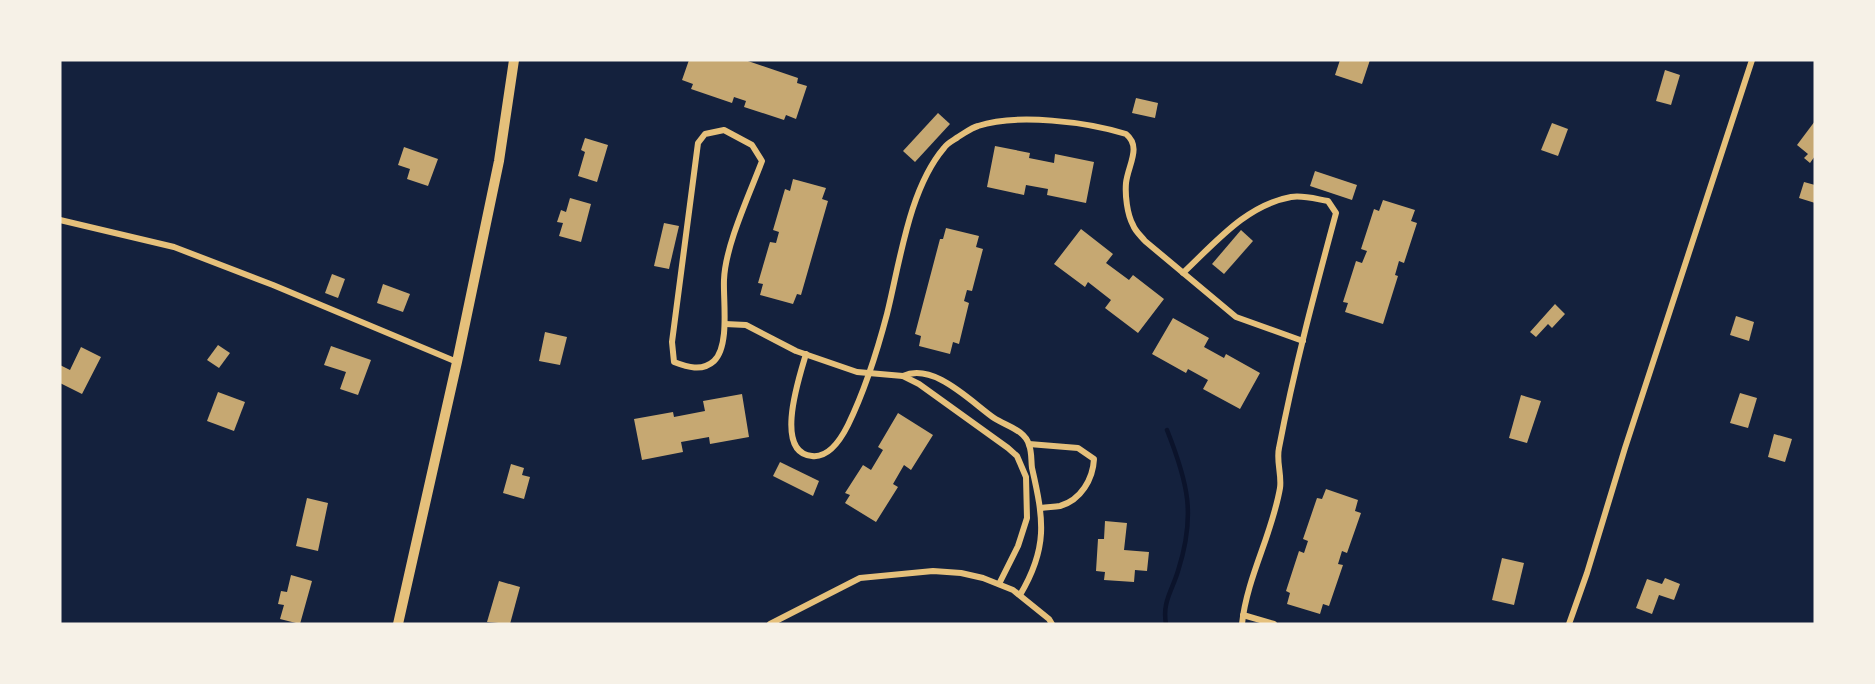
<svg xmlns="http://www.w3.org/2000/svg" width="1875" height="684" viewBox="0 0 1875 684" font-family="Roboto,sans-serif">
<style>
.lines{fill:none;stroke-linecap:round;stroke-linejoin:round}
.stream{stroke:#0b132b;stroke-width:4.5}
.building{fill:#c6a872}
.minor{stroke:#e5c07b;stroke-width:6}
.trunk{stroke:#e5c07b;stroke-width:10}
</style>
<rect width="100%" height="100%" fill="#14213d"/>
<g class="lines">
<path class="stream" d="M1166 624C1162 602 1172 591 1178 571 1196 515 1188 483 1167 430"/>
</g>
<g class="building">
<path d="M689 60H745L798 78 797 83 807 86 796 119 786 115 784 120 744 107 746 101 734 97 732 103 691 89 693 84 682 80Z"/>
<path d="M1340 60H1370L1362 84 1335 75Z"/>
<path d="M1665 70 1680 75 1671 105 1656 101Z"/>
<path d="M1136 98 1158 103 1155 118 1132 113Z"/>
<path d="M938 113 950 124 915 162 903 151Z"/>
<path d="M1815 121V156L1810 163 1804 158 1808 154 1797 145Z"/>
<path d="M1552 123 1568 129 1558 156 1541 150Z"/>
<path d="M585 138 608 145 597 182 578 176 585 152 581 150Z"/>
<path d="M995 146 1030 153 1029 158 1054 163 1055 154 1094 162 1086 203 1047 195 1048 189 1026 185 1024 195 987 187Z"/>
<path d="M404 147 438 159 428 186 407 179 410 169 398 165Z"/>
<path d="M1315 171 1357 185 1352 200 1310 186Z"/>
<path d="M793 179 826 188 822 199 828 201 801 295 797 294 793 304 760 295 763 284 758 283 770 242 776 243 779 232 773 230 785 189 790 191Z"/>
<path d="M1804 182 1815 185V203L1799 198Z"/>
<path d="M570 198 591 204 581 242 559 236 563 223 557 222 561 210 566 212Z"/>
<path d="M1383 200 1415 210 1411 221 1417 223 1404 263 1399 261 1395 275 1398 276 1383 324 1345 312 1348 303 1343 302 1356 261 1362 263 1367 251 1361 249 1374 209 1379 211Z"/>
<path d="M664 223 679 226 669 269 654 266Z"/>
<path d="M946 228 979 236 976 247 983 249 972 291 967 290 964 301 969 303 959 344 953 342 950 354 919 346 921 336 915 334 940 239H943Z"/>
<path d="M1081 229 1113 254 1106 263 1129 280 1133 275 1164 299 1138 333 1105 308 1111 300 1088 282 1085 287 1054 264Z"/>
<path d="M1241 230 1253 241 1224 274 1212 264Z"/>
<path d="M332 274 345 279 338 298 325 293Z"/>
<path d="M383 284 410 294 403 312 377 303Z"/>
<path d="M1555 304 1565 314 1552 328 1548 324 1536 337 1530 332Z"/>
<path d="M1736 316 1754 322 1749 341 1730 335Z"/>
<path d="M1173 318 1209 338 1204 347 1224 358 1226 354 1260 373 1240 409 1203 389 1208 380 1188 369 1186 373 1152 354Z"/>
<path d="M545 332 567 337 560 365 539 361Z"/>
<path d="M218 345 230 353 219 368 207 360Z"/>
<path d="M331 346 371 360 358 395 340 389 346 372 324 365Z"/>
<path d="M81 347 101 357 82 394 60 383V365L70 370Z"/>
<path d="M218 392 245 402 234 431 207 421Z"/>
<path d="M1740 393 1757 398 1748 428 1730 423Z"/>
<path d="M742 394 749 437 710 444 709 437 681 442 683 452 642 460 634 419 673 412 674 417 705 411 703 401Z"/>
<path d="M1521 395 1541 401 1527 443 1509 438Z"/>
<path d="M898 413 933 435 911 470 904 465 893 484 898 487 876 522 845 503 850 495 845 493 863 465 871 470 883 450 878 447Z"/>
<path d="M1774 434 1792 439 1785 462 1768 457Z"/>
<path d="M780 462 819 481 813 496 773 476Z"/>
<path d="M511 464 524 468 522 475 530 477 524 499 503 493Z"/>
<path d="M1326 489 1358 500 1355 511 1361 513 1347 553 1342 551 1338 564 1343 565 1329 606 1323 604 1320 614 1287 604 1290 593 1286 591 1299 551 1304 553 1308 541 1303 539 1317 498 1322 499Z"/>
<path d="M307 498 328 503 318 551 296 546Z"/>
<path d="M1105 521 1127 523 1124 550 1149 552 1147 571 1135 570 1134 582 1104 580 1105 572 1096 571 1098 539H1104Z"/>
<path d="M1502 558 1524 563 1514 605 1492 600Z"/>
<path d="M291 575 312 581 300 624 280 619 284 605 278 604 281 591 287 592Z"/>
<path d="M1665 578 1680 584 1674 600 1659 595 1652 614 1636 608 1647 579 1662 584Z"/>
<path d="M499 581 520 587 510 624 487 622Z"/>
</g>
<g class="lines">
<g class="minor">
<path d="M724 130 752 145 762 161C750 193 725 246 724 280 723 300 730 346 714 361 702 372 687 367 674 362L672 342 698 143 705 134Z"/>
<path d="M60 220 174 247 273 285 457 362"/>
<path d="M1183 273C1215 243 1246 205 1291 197 1303 195 1316 199 1328 201L1336 213C1315 291 1294 369 1279 448 1276 461 1282 475 1280 488 1272 535 1247 577 1242 624"/>
<path d="M725 324 746 325 796 351 857 372 903 376 919 384 1008 448 1017 456 1026 477 1027 518 1018 546 999 584"/>
<path d="M806 354C800 375 773 453 812 456 829 458 841 439 848 425 865 390 877 352 887 314 900 262 909 189 944 148 947 143 954 140 958 137 965 133 971 128 978 126 1017 113 1087 122 1126 134 1142 147 1128 165 1126 183 1125 195 1127 214 1133 225 1135 231 1141 236 1145 241L1236 317 1303 341"/>
<path d="M903 376C934 362 971 402 994 418 1006 426 1025 430 1029 445 1032 452 1031 461 1032 468 1044 520 1048 548 1020 595"/>
<path d="M1029 444 1078 448 1094 459C1093 479 1081 500 1060 506 1054 507 1047 507 1041 508"/>
<path d="M1243 615 1274 624"/>
<path d="M770 624 860 578 933 571 961 573 983 578 1013 590 1049 619 1052 624"/>
<path d="M1569 624 1587 573 1625 448 1752 60"/>
</g>
<path class="trunk" d="M398 624 457 362 499 161 514 60"/>
</g>
<rect width="1875" height="684" fill="none" stroke="#f6f1e7" stroke-width="123"/>
</svg>
